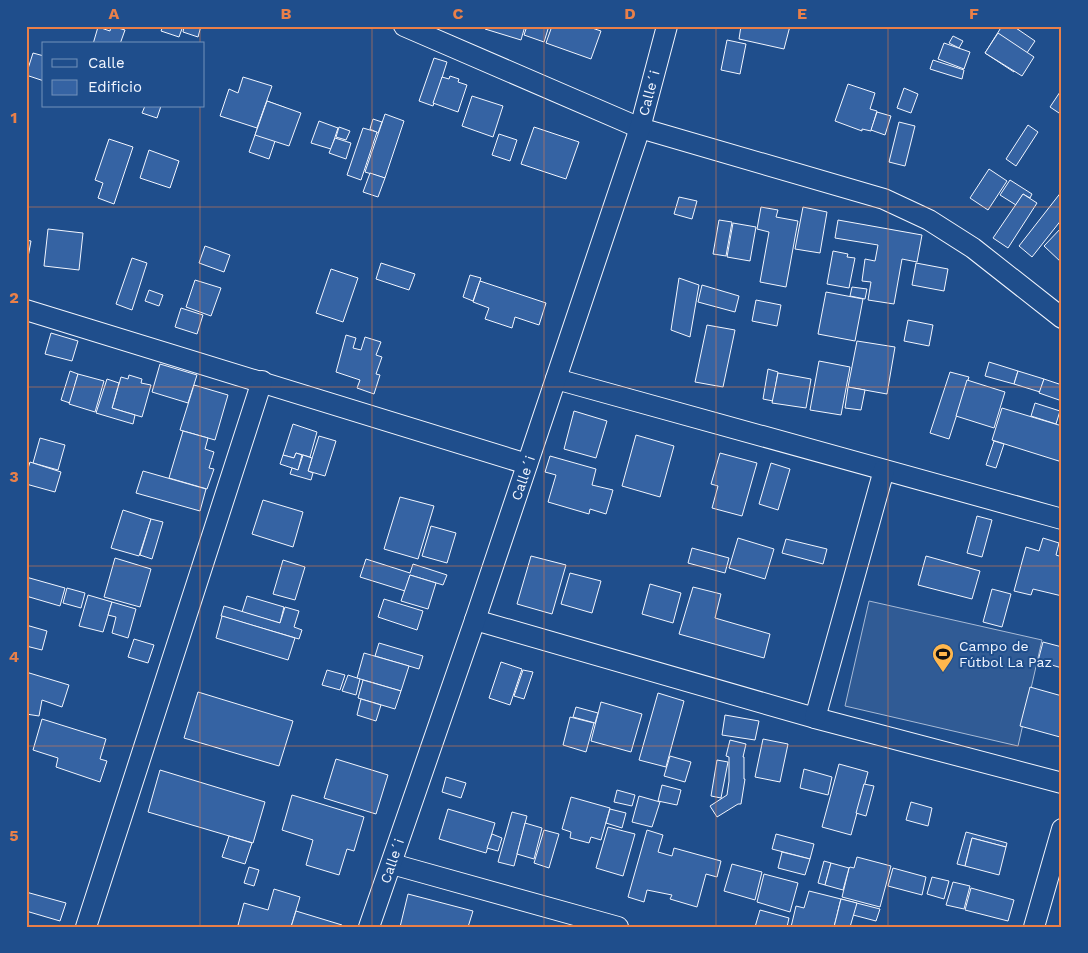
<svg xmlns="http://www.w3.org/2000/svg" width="1088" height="953" viewBox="0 0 1088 953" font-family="'Work Sans',sans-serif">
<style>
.built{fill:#305b95;stroke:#a8bbd7}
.building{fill:#3563a3;stroke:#f2f6ff}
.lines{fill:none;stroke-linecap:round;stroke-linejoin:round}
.minor-casing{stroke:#f2f6ff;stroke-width:22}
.minor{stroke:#1f4e8c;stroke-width:20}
.grid{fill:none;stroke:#ea8049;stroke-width:1;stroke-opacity:0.55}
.labels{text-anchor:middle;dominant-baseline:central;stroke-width:4;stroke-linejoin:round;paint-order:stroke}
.street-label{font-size:14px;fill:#f2f6ff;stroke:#1f4e8c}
.poi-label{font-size:14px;fill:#f2f6ff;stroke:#1f4e8c;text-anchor:start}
.neatline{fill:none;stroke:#ea8049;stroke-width:2}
.grid-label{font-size:16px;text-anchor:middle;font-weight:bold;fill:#ea8049}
</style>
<rect width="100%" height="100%" fill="#1f4e8c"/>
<path class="built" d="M869 601 1042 640 1018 746 845 706Z"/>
<g class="building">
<path d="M111 26 125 30 120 44H93L98 27 110 31Z"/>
<path d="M163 26H183L179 37 161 31Z"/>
<path d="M184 26H201L198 37 183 32Z"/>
<path d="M486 26H525L521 40 485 29Z"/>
<path d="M527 26H549L544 42 524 35Z"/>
<path d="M552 26H586L601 31 591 59 546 43Z"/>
<path d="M741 26H790L784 49 739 39Z"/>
<path d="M1002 26H1013L1035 41 1014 72 985 53Z"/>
<path d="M998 33 1034 57 1022 76 985 53Z"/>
<path d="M953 36 963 41 959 48 949 43Z"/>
<path d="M727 40 746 44 740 74 721 70Z"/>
<path d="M944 43 970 52 964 69 938 59Z"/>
<path d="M33 53 44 56V81L26 75Z"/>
<path d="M434 58 447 62 433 106 419 101Z"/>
<path d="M933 60 964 70 962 79 930 69Z"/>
<path d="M450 76 459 79 458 82 467 85 458 112 433 103 442 77 449 79Z"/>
<path d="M243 77 272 86 257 128 220 116 229 89 238 93Z"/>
<path d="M848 84 875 93 870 109 877 111 871 131 862 129V131L835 121Z"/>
<path d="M904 88 918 94 911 113 897 108Z"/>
<path d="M1062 89V115L1050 107Z"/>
<path d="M472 96 503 106 493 137 462 126Z"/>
<path d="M267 101 286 108 269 159 249 152Z"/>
<path d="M267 101 301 113 289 146 255 135Z"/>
<path d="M145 106H161L157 118 142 113Z"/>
<path d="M877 112 891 116 885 135 871 130Z"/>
<path d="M385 114 404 121 385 178 365 172Z"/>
<path d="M373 119 382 122 378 133 370 129Z"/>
<path d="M319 121 338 128 331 149 311 143Z"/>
<path d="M899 122 915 126 905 166 889 162Z"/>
<path d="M1028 125 1038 132 1016 166 1006 159Z"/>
<path d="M339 127 350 131 346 140 336 137Z"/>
<path d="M534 127 579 142 566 179 521 164Z"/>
<path d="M363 128 377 132 361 180 347 175Z"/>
<path d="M499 134 517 140 510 161 492 155Z"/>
<path d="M335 138 351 143 346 159 329 153Z"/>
<path d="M109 139 133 147 114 204 98 198 103 183 95 180Z"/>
<path d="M149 150 179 161 170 188 140 178Z"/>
<path d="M989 169 1007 181 988 210 970 198Z"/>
<path d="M370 173 385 178 378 197 363 192Z"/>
<path d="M1010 180 1032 194 1030 198 1023 194 1016 205 1000 195Z"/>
<path d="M1062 191V219L1032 257 1019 246Z"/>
<path d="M1023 194 1037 203 1008 248 993 238Z"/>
<path d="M679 197 697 201 692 219 674 214Z"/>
<path d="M761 207 778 210 776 217 798 221 786 287 760 282 769 232 757 229Z"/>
<path d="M803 207 827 212 820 253 795 249Z"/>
<path d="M719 220 732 222 726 256 713 254Z"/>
<path d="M838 220 922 235 917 262 902 259 894 304 868 300 871 282 862 281 865 259 875 261 878 245 835 238Z"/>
<path d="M733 223 756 227 750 261 727 257Z"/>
<path d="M1062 227V263L1044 246Z"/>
<path d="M48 229 83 233 79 270 44 266Z"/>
<path d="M26 240 31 241 26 268Z"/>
<path d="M205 246 230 255 224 272 199 263Z"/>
<path d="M833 251 848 254 847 257 855 258 849 288 827 284Z"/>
<path d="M132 258 147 263 132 310 116 304Z"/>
<path d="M381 263 415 274 409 290 376 279Z"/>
<path d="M916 263 948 269 944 291 912 285Z"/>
<path d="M331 269 358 278 343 322 316 313Z"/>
<path d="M470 275 481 278 473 301 463 297Z"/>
<path d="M679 278 699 285 690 337 671 330Z"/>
<path d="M195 280 221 288 211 316 186 307Z"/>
<path d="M480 281 546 303 539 325 515 317 512 328 485 319 489 308 473 302Z"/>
<path d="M702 285 739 296 735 312 698 302Z"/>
<path d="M852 287 867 289 865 299 850 296Z"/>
<path d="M149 290 163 295 159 306 145 301Z"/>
<path d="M826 292 863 299 855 341 818 334Z"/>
<path d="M756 300 781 305 777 326 752 321Z"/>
<path d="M181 308 203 315 197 334 175 327Z"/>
<path d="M908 320 933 325 929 346 904 341Z"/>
<path d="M707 325 735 330 723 387 695 382Z"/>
<path d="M51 333 78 341 72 361 45 354Z"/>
<path d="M346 335 356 338 353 348 361 350 365 337 381 342 376 355 382 357 376 374 380 375 374 394 357 388 360 380 336 372Z"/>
<path d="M857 341 895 347 887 394 848 387Z"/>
<path d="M819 361 850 367 841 415 810 410Z"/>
<path d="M989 362 1018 371 1014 384 985 376Z"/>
<path d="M160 364 197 375 188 403 152 392Z"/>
<path d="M768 369 778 372 773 401 763 399Z"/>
<path d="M70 371 78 374 70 403 61 400Z"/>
<path d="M1018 371 1044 379 1040 392 1014 384Z"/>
<path d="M950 372 969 377 949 439 930 433Z"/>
<path d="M778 373 811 379 806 408 772 403Z"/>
<path d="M78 374 104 381 95 412 69 404Z"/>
<path d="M129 375 142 379 141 383 151 385 142 417 112 408 121 377 128 379Z"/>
<path d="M107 379 119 383 112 408 135 415 133 424 96 413Z"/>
<path d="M1044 379 1062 385V401L1039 393Z"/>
<path d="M967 380 1005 392 994 428 956 416Z"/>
<path d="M194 385 228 395 215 440 180 430Z"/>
<path d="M848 387 865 390 861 410 845 408Z"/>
<path d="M1035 403 1060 411 1056 424 1031 416Z"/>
<path d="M1002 408 1062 426V462L992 440Z"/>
<path d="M574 411 607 421 596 458 564 449Z"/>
<path d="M293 424 317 432 310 457 296 453 294 458 283 455Z"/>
<path d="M183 431 208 438 205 449 214 452 209 468 214 469 207 489 169 478Z"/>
<path d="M636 435 674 446 660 497 622 486Z"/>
<path d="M319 436 336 441 325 476 308 471Z"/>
<path d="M40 438 65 445 58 470 33 463Z"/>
<path d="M994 441 1004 444 996 468 986 465Z"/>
<path d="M296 453 302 455 298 470 280 464 283 455 294 458Z"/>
<path d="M720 453 757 463 742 516 712 508 718 486 711 484Z"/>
<path d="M303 455 312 458 308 471 313 473 311 480 290 474 292 468 298 470Z"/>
<path d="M550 456 596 469 592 485 613 490 606 514 590 509 589 514 548 502 556 475 545 472Z"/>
<path d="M30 462 61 472 55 492 26 484V475Z"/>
<path d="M771 463 790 469 778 510 759 504Z"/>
<path d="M143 471 206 489 200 511 136 493Z"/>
<path d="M400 497 434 506 418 559 384 549Z"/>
<path d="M263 500 303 512 293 547 252 534Z"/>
<path d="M123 510 151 519 139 556 111 548Z"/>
<path d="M977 516 992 520 982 557 967 553Z"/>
<path d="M151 519 163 522 152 559 140 555Z"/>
<path d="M431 526 456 533 447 563 422 556Z"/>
<path d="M738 538 774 549 765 579 729 568Z"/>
<path d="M1043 538 1059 543 1056 555 1062 557V596L1033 589 1031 595 1014 591 1026 547 1039 551Z"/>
<path d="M786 539 827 549 823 564 782 553Z"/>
<path d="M692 548 729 558 725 573 688 563Z"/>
<path d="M531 556 566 565 552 614 517 604Z"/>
<path d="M926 556 980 571 972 599 918 585Z"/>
<path d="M115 558 151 569 140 607 104 597Z"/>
<path d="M366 559 410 573 413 564 447 575 443 585 410 575 405 591 360 577Z"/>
<path d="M283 560 305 567 295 600 273 594Z"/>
<path d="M570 573 601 581 592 613 561 604Z"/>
<path d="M410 575 436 583 428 609 401 601Z"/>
<path d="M26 577 65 588 60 606 26 596Z"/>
<path d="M650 584 681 593 673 623 642 614Z"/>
<path d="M693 587 721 594 715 618 770 634 764 658 679 634Z"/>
<path d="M67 588 85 593 81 608 63 603Z"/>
<path d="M992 589 1011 594 1002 627 983 622Z"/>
<path d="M88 595 112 602 103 632 79 626Z"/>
<path d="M247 596 284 607 280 623 242 612Z"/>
<path d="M384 599 423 611 417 630 378 617Z"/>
<path d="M112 602 136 609 128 638 112 633 116 617 108 615Z"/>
<path d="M224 606 280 623 285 607 299 611 294 627 302 630 299 639 221 616Z"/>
<path d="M222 616 295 638 288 660 216 638Z"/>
<path d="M26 625 47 631 42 650 26 646Z"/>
<path d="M134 639 154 645 148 663 128 657Z"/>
<path d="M1043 642 1062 647V668L1038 661Z"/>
<path d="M379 643 423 656 419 669 375 656Z"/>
<path d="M364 653 409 666 401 691 357 678Z"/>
<path d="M501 662 522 669 510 705 489 698Z"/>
<path d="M327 670 345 675 340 690 322 685Z"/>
<path d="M523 670 533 672 524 699 514 696Z"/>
<path d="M26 672 69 685 62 707 42 700 39 716 26 714Z"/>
<path d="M348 675 360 679 356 695 342 691Z"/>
<path d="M363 680 401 691 395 709 358 698Z"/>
<path d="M1030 687 1062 696 1060 737 1020 726Z"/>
<path d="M198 692 293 721 279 766 184 738Z"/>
<path d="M658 693 684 701 666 767 639 760Z"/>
<path d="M361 699 381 705 376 721 357 715Z"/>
<path d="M601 702 642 714 631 752 591 741Z"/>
<path d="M576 707 598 713 595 723 573 717Z"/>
<path d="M725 715 759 721 755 740 722 735Z"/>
<path d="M570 717 594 723 586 752 563 745Z"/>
<path d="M42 719 106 739 100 759 107 761 100 782 56 767 58 758 33 750Z"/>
<path d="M763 739 788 744 780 782 755 777Z"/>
<path d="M730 740 746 744 743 757H744V779H745L741 804H738L717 817 710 806 727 795 729 781V757L726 756Z"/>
<path d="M670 756 691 762 685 782 664 776Z"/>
<path d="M336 759 388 775 376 814 324 798Z"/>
<path d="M717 760 728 762 721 798 711 796Z"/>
<path d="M839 764 868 772 851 835 822 827Z"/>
<path d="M804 769 832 777 828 795 800 788Z"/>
<path d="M160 770 265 802 253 843 148 812Z"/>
<path d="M446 777 466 783 461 798 442 792Z"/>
<path d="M864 784 874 786 866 816 856 813Z"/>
<path d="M662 785 681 790 677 805 658 801Z"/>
<path d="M617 790 635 795 632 806 614 802Z"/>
<path d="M292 795 364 817 354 851 347 849 339 875 306 865 313 840 282 830Z"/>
<path d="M639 796 660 802 652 827 632 822Z"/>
<path d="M571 797 610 808 601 840 591 837 589 843 570 838 571 832 562 829Z"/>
<path d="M911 802 932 808 928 826 906 820Z"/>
<path d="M448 809 495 823 486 853 439 839Z"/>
<path d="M610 809 626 813 622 828 606 823Z"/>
<path d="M512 812 527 816 514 866 498 862Z"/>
<path d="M525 823 542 828 534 859 517 854Z"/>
<path d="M608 827 635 834 623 876 596 868Z"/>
<path d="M544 830 559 834 549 868 534 863Z"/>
<path d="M647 830 663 835 658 852 672 856 674 848 721 861 717 877 706 874 697 907 670 899 672 895 647 890 644 902 628 897Z"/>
<path d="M966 832 1007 843 1006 847 972 838 965 866 957 864Z"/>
<path d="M492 834 502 838 498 851 487 848Z"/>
<path d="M776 834 814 844 810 859 772 849Z"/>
<path d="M229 836 252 843 245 864 222 857Z"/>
<path d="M972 838 1006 847 999 875 965 866Z"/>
<path d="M782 852 810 859 805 875 778 868Z"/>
<path d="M857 857 891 866 880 907 842 897 849 868 850 867 854 868Z"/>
<path d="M824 861 831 863 825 885 818 883Z"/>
<path d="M831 863 849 868 843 890 825 885Z"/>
<path d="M732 864 762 872 755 900 724 891Z"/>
<path d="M249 867 259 870 254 886 244 883Z"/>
<path d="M893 868 926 877 922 895 888 886Z"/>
<path d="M764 874 798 883 790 912 757 902Z"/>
<path d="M932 877 949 881 944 899 927 894Z"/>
<path d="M953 882 970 886 964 909 946 905Z"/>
<path d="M971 888 1014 900 1008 921 965 910Z"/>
<path d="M274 889 300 897 291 927H243L238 925 244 903 268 910Z"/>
<path d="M809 891 841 899 834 927H791L796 906 804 908Z"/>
<path d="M26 892 66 903 60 921 26 911Z"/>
<path d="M408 894 473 911 468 927H400Z"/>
<path d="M841 899 880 909 876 921 838 911Z"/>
<path d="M841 899 857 903 850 927H834Z"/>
<path d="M760 910 789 918 787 927H755Z"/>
<path d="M296 911 342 925V927H291Z"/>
</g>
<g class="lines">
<g class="minor-casing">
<g id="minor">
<path d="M404 26 640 128 884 199 929 220 973 248 1062 318"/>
<path d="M26 310 527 464"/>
<path d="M556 379 1062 519"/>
<path d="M475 620 815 718 1062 783"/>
<path d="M815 718 884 470"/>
<path d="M392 864 618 927"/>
<path d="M86 927 262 381"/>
<path d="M369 927 475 620 640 128 667 26"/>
<path d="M1034 927 1062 829"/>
</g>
</g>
<use href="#minor" class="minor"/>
</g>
<path class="grid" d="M200 26V44M372 26V927M544 26V927M716 26V927M888 26V927M200 106V927M26 207H1062M26 387H1062M26 566H1062M26 746H1062"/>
<defs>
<g id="stadium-pin" transform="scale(1.125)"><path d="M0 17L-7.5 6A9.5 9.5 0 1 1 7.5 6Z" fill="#ffb74d" stroke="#1f4e8c"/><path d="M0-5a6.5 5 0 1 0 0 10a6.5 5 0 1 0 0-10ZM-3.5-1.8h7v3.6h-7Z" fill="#111"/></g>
</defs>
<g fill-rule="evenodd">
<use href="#stadium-pin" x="943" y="654"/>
</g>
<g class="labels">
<g class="street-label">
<text transform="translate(649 93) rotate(-75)">Calle´i</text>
<text transform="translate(523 478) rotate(-71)">Calle´i</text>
<text transform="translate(392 861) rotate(-71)">Calle´i</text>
</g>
<g class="poi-label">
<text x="959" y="646">Campo de<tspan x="959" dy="16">Fútbol La Paz</tspan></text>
</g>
</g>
<rect width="1088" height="953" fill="none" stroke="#1f4e8c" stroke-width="55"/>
<rect x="42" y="42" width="162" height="65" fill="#1f4e8c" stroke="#7391ba"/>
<rect x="52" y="59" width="25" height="8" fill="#1f4e8c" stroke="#7391ba"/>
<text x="88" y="68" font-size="15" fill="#f2f6ff">Calle</text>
<rect x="52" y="80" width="25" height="15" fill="#3563a3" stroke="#7391ba"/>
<text x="88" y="92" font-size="15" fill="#f2f6ff">Edificio</text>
<rect x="28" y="28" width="1032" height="898" class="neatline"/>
<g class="grid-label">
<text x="114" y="19">A</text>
<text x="286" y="19">B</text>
<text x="458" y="19">C</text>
<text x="630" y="19">D</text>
<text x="802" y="19">E</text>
<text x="974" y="19">F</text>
<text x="14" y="123">1</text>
<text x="14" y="303">2</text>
<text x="14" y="482">3</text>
<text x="14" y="662">4</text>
<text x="14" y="841">5</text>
</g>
</svg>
